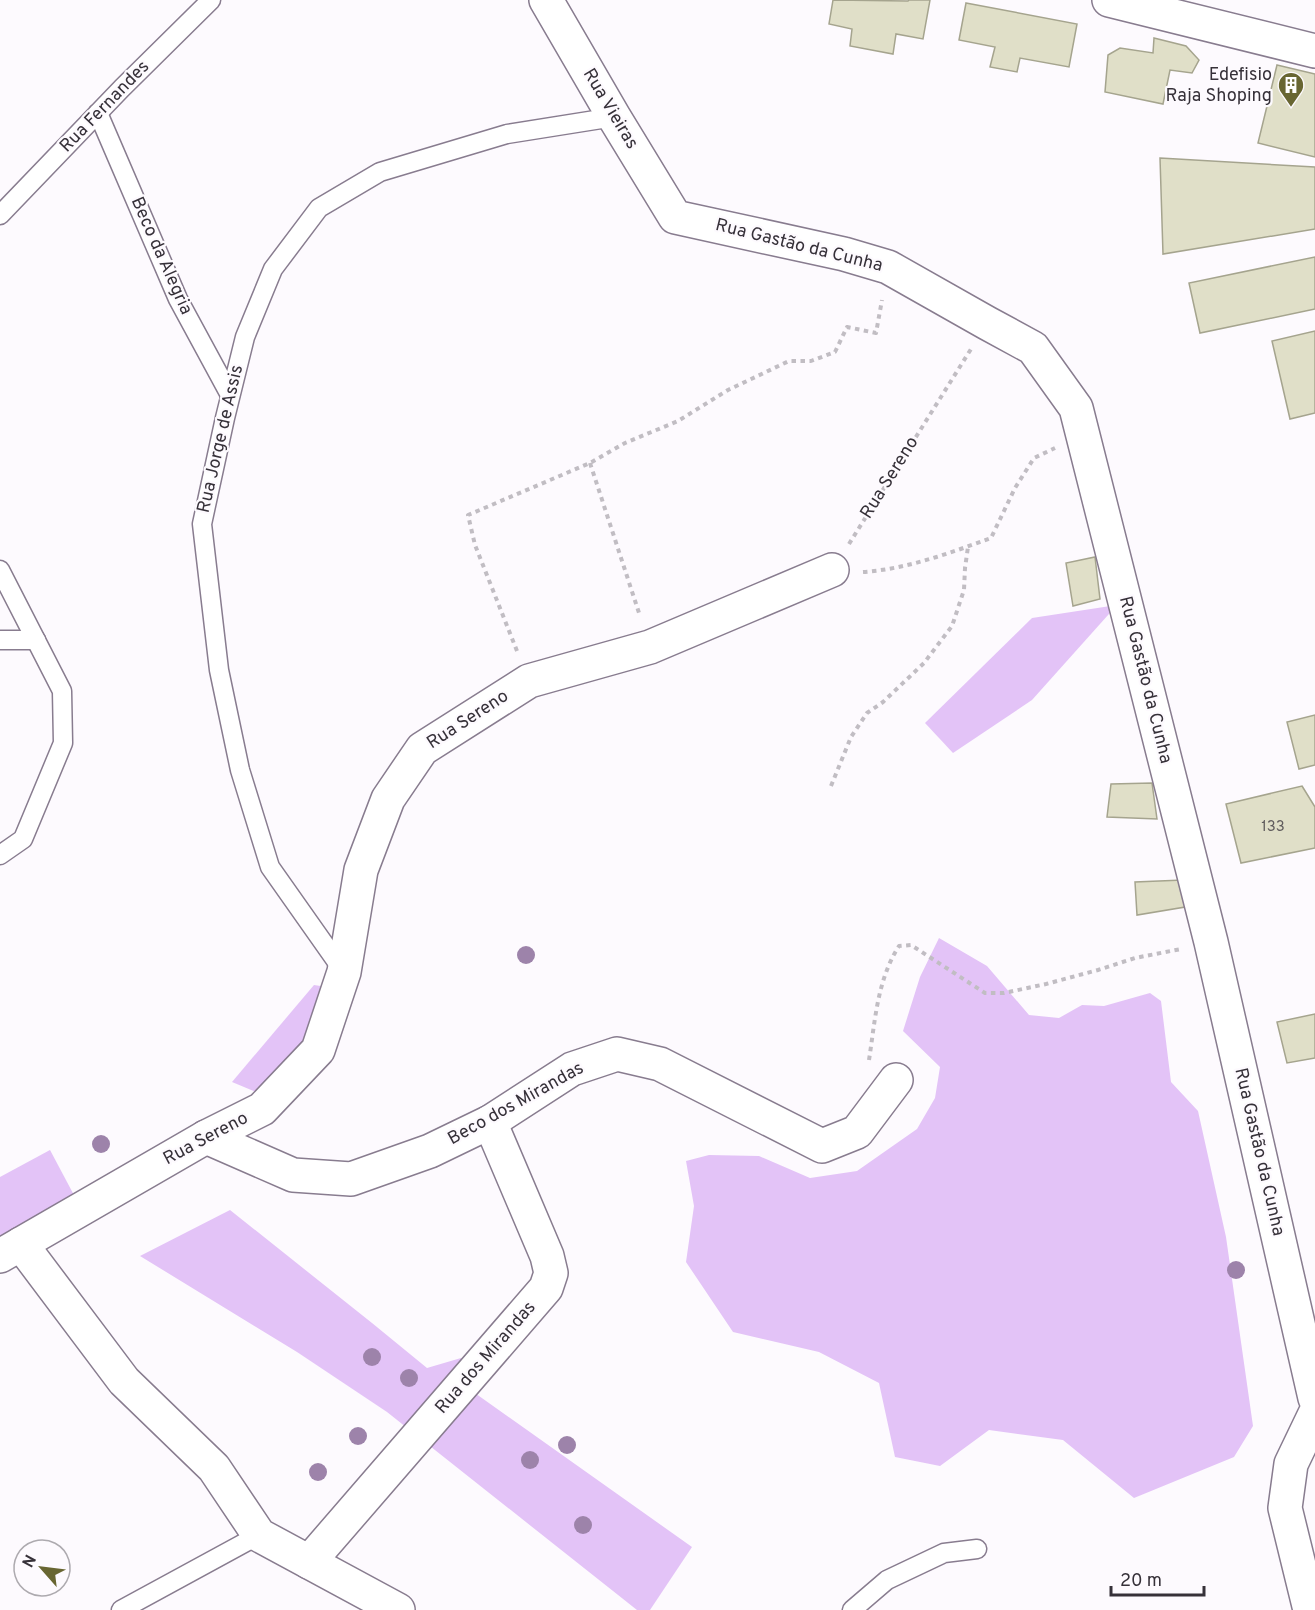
<svg xmlns="http://www.w3.org/2000/svg" width="1315" height="1610" viewBox="0 0 1315 1610" font-family="Overpass,sans-serif">
<style>
.green{fill:#e3c3f7}
.building{fill:#e0dfc8;stroke:#a5a48e;stroke-width:1.5}
.lines{fill:none;stroke-linecap:round;stroke-linejoin:round}
.lane-casing{stroke:#887c8f;stroke-width:21}
.street-casing{stroke:#887c8f;stroke-width:36}
.path{stroke:#c1bdc3;stroke-width:4;stroke-dasharray:4.5 4.5;stroke-linecap:butt}
.lane{stroke:#fff;stroke-width:18}
.street{stroke:#fff;stroke-width:33}
.tree{fill:#9d83aa}
.labels{text-anchor:middle;dominant-baseline:central;stroke-width:4.5;stroke-linejoin:round;paint-order:stroke}
.number-label{font-size:15px;fill:#605c5d}
.poi-label{font-size:18px;fill:#363139;stroke:#fdfafe;text-anchor:end}
.street-label{font-size:18px;fill:#363139;stroke:#fdfafe}
</style>
<rect width="100%" height="100%" fill="#fdfafe"/>
<g class="green">
<path d="M1117 605 1032 700 953 753 925 723 1032 618Z"/>
<path d="M939 938 987 966 1029 1015 1059 1018 1082 1005 1104 1006 1150 993 1161 1001 1171 1082 1198 1111 1226 1237 1253 1426 1234 1457 1134 1498 1063 1440 989 1430 940 1466 895 1457 879 1383 819 1352 733 1332 686 1262 694 1206 686 1161 709 1155 759 1156 810 1178 857 1171 917 1129 935 1098 940 1067 903 1031 920 977Z"/>
<path d="M314 985 327 987 320 1026 268 1097 232 1082Z"/>
<path d="M50 1150 75 1197 0 1239V1177Z"/>
<path d="M230 1210 372 1323 427 1368 461 1358 472 1391 692 1547 650 1610H637L387 1412 297 1352 140 1256Z"/>
</g>
<g class="building">
<path d="M833 0 908 1 909 0H930L923 39 896 34 893 54 850 46 852 29 829 24Z"/>
<path d="M966 3 1077 24 1069 67 1020 58 1017 72 990 67 995 47 959 40Z"/>
<path d="M1154 38 1186 46 1199 60 1192 73 1170 70 1163 104 1105 92 1108 55 1120 48 1153 53Z"/>
<path d="M1277 65 1315 74V157L1258 143Z"/>
<path d="M1160 158 1315 167V229L1163 254Z"/>
<path d="M1315 257V309L1200 333 1189 283Z"/>
<path d="M1315 331V413L1290 419 1272 341Z"/>
<path d="M1095 557 1100 599 1073 606 1066 563Z"/>
<path d="M1315 715V765L1299 769 1287 722Z"/>
<path d="M1152 783 1157 819 1107 817 1111 784Z"/>
<path d="M1302 786 1315 807V848L1241 863 1226 804Z"/>
<path d="M1183 880 1185 907 1137 915 1135 882Z"/>
<path d="M1315 1014V1058L1287 1063 1277 1022Z"/>
</g>
<g class="lines">
<g class="lane-casing">
<g id="lane">
<path d="M98 113 178 299 230 395"/>
<path d="M0 215 122 88 211 0"/>
<path d="M0 570 62 691 63 743 23 839 0 855"/>
<path d="M0 640H36"/>
<path d="M344 972 270 867 240 770 219 670 202 524 225 418 245 337 273 269 319 208 380 172 507 134 614 117"/>
<path d="M121 1610 259 1535"/>
<path d="M852 1610 887 1580 944 1553 977 1549"/>
</g>
</g>
<g class="street-casing">
<g id="street">
<path d="M546 0 614 117 675 217 844 254 888 267 987 323 1033 348 1076 408 1211 942 1315 1398"/>
<path d="M1109 0 1315 51"/>
<path d="M206 1137 293 1175 351 1179 430 1151 490 1122 572 1069 617 1054 660 1064 822 1146 857 1132 896 1080"/>
<path d="M21 1244 124 1381 214 1468 259 1535 398 1610"/>
<path d="M0 1256 206 1137 262 1109 318 1050 344 972 361 870 388 799 422 749 529 681 650 647 832 570"/>
<path d="M309 1562 546 1288 551 1273 547 1256 490 1122"/>
<path d="M1310 1610 1285 1508 1291 1464 1315 1414"/>
</g>
</g>
<g class="path">
<path d="M590 463 640 616"/>
<path d="M849 544 971 349"/>
<path d="M863 572C907 569 950 553 991 538L1015 488 1034 458 1055 448"/>
<path d="M517 651 475 545 468 515 590 463 625 443 678 421 728 390 789 361H811L835 352 847 327 876 333 882 300"/>
<path d="M831 786 851 737 867 713 883 702 924 663 952 626 964 590 965 568 968 547"/>
<path d="M869 1060C875 1022 877 980 899 946L911 945 985 993H1004L1046 984 1098 970 1135 958 1181 949"/>
</g>
<use href="#lane" class="lane"/>
<use href="#street" class="street"/>
</g>
<g class="tree">
<circle cx="526" cy="955" r="9"/>
<circle cx="101" cy="1144" r="9"/>
<circle cx="1236" cy="1270" r="9"/>
<circle cx="372" cy="1357" r="9"/>
<circle cx="409" cy="1378" r="9"/>
<circle cx="358" cy="1436" r="9"/>
<circle cx="567" cy="1445" r="9"/>
<circle cx="530" cy="1460" r="9"/>
<circle cx="318" cy="1472" r="9"/>
<circle cx="583" cy="1525" r="9"/>
</g>
<defs>
<g id="building-pin" transform="scale(1.35)"><path d="M0 17L-7.5 6A9.5 9.5 0 1 1 7.5 6Z" fill="#686632" stroke="#fdfafe"/><path d="M-4-6H4V6H1V3H-1V6H-4ZM-2.5-4.3h1.7v1.8h-1.7ZM.8-4.3h1.7v1.8H.8ZM-2.5-1h1.7V.8h-1.7ZM.8-1h1.7V.8H.8Z" fill="#fff"/></g>
</defs>
<g fill-rule="evenodd">
<use href="#building-pin" x="1291" y="85"/>
</g>
<g class="labels">
<g class="number-label">
<text x="1273" y="827">133</text>
</g>
<g class="poi-label">
<text x="1272" y="75">Edefisio<tspan x="1272" dy="21">Raja Shoping</tspan></text>
</g>
<g class="street-label">
<text transform="translate(105 107) rotate(-46)">Rua Fernandes</text>
<text transform="translate(610 109) rotate(59)">Rua Vieiras</text>
<text transform="translate(799 246) rotate(14)">Rua Gastão da Cunha</text>
<text transform="translate(161 256) rotate(66)">Beco da Alegria</text>
<text transform="translate(221 439) rotate(-77)">Rua Jorge de Assis</text>
<text transform="translate(890 478) rotate(-58)">Rua Sereno</text>
<text transform="translate(1145 680) rotate(76)">Rua Gastão da Cunha</text>
<text transform="translate(468 720) rotate(-33)">Rua Sereno</text>
<text transform="translate(516 1104) rotate(-29)">Beco dos Mirandas</text>
<text transform="translate(206 1139) rotate(-28)">Rua Sereno</text>
<text transform="translate(1259 1152) rotate(77)">Rua Gastão da Cunha</text>
<text transform="translate(486 1358) rotate(-49)">Rua dos Mirandas</text>
</g>
</g>
<g transform="translate(42 1568) rotate(298)"><circle r="28" fill="#fdfafe" stroke="#adaaaf" stroke-width="1.5"/>
<path d="M0-4.5L10 22L0 15L-10 22Z" fill="#686632"/>
<text y="-9" font-size="16" font-weight="bold" text-anchor="middle" fill="#363139">N</text>
</g>
<path d="M1111 1586v9h93v-9" fill="none" stroke="#363139" stroke-width="3"/>
<text x="1120" y="1586" font-size="18" fill="#363139" stroke="#fdfafe" stroke-width="4.5" paint-order="stroke">20 m</text>
</svg>
